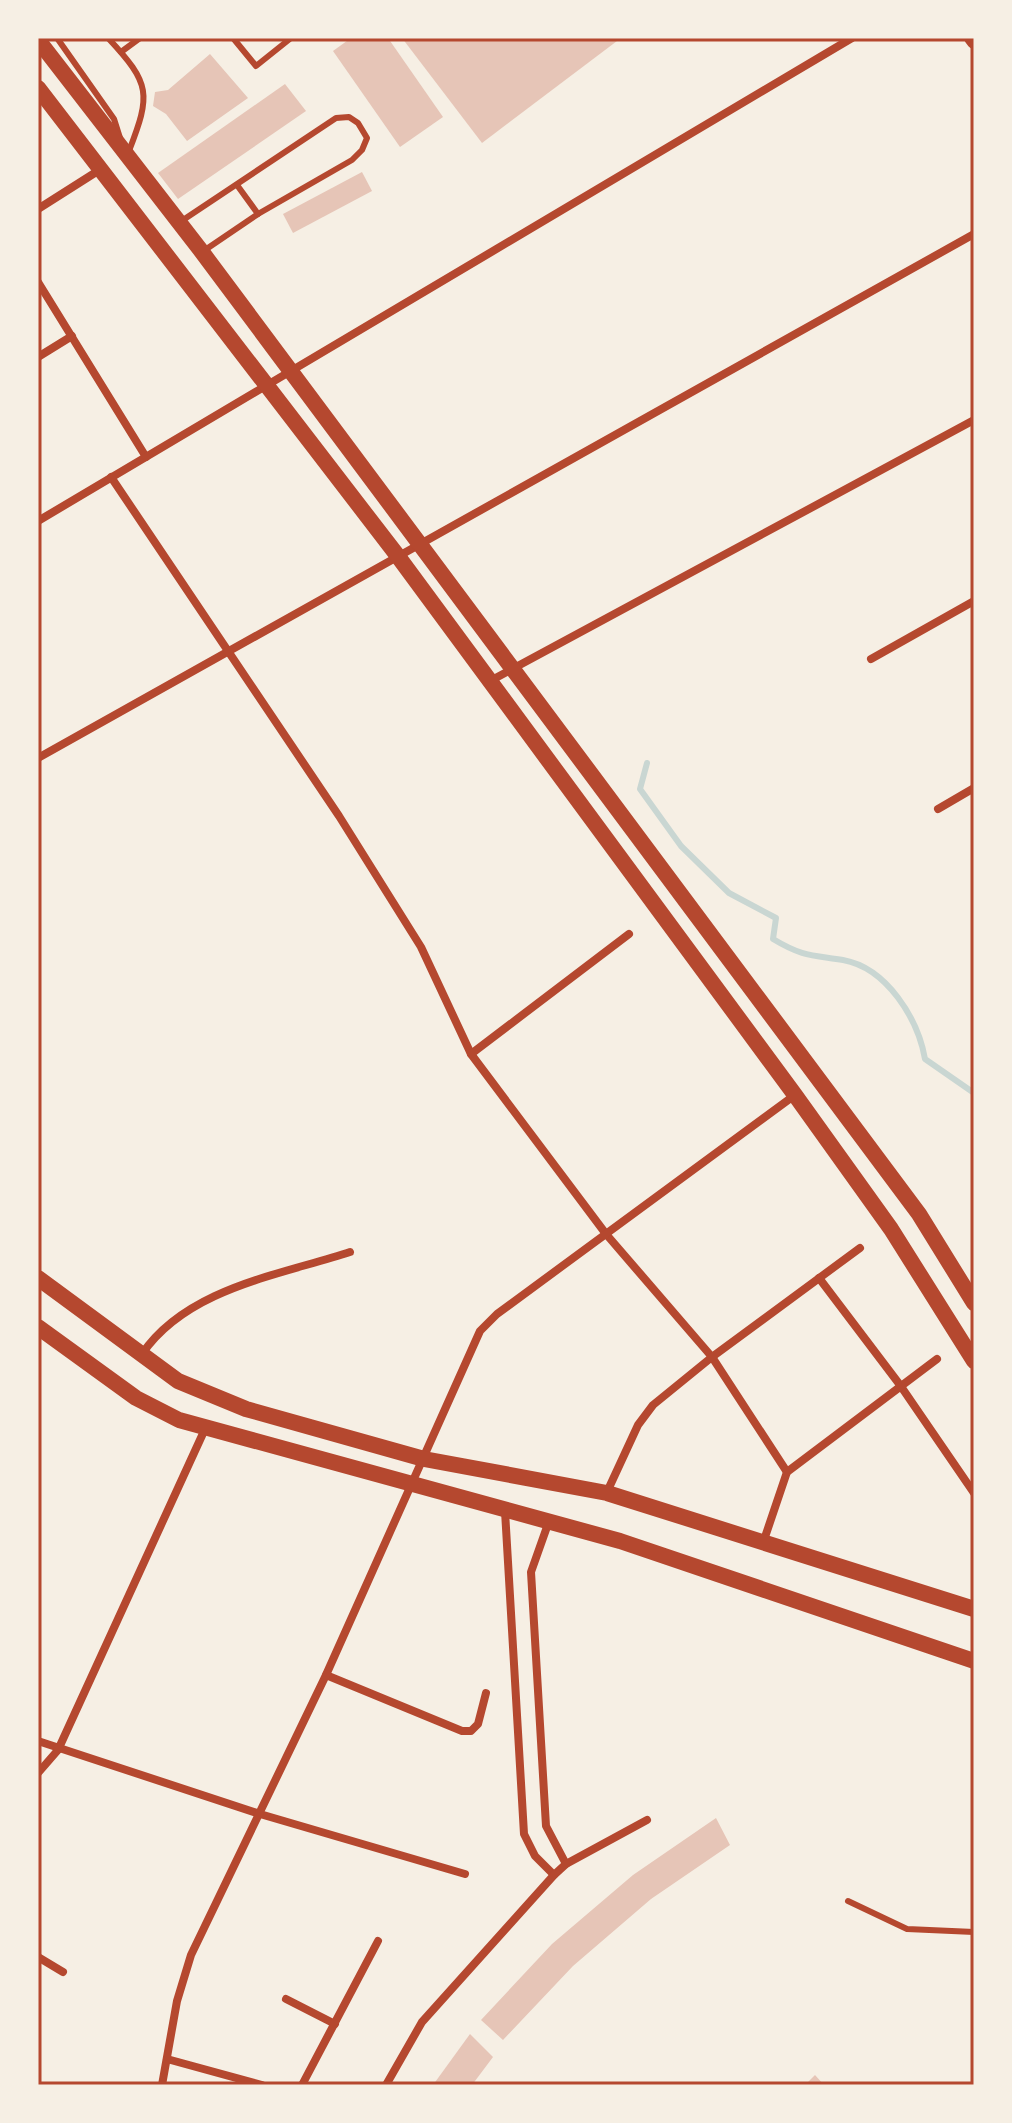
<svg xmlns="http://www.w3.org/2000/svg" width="1012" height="2123" viewBox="0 0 1012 2123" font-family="'Fira Sans Condensed',sans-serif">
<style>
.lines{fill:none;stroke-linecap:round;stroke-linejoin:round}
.stream{stroke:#c9d6d2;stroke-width:6}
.building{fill:#e6c5b7}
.service{stroke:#b5482f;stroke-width:6}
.minor{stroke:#b5482f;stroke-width:8}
.tertiary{stroke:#b5482f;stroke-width:14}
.secondary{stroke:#b5482f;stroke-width:16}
.neatline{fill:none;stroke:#b5482f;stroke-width:3}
</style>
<rect width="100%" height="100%" fill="#f6efe4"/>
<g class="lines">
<path class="stream" d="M647 763 640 789 681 846 729 893 776 918 773 939C803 957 812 955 843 960 887 968 918 1019 925 1059L974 1093"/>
</g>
<g class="building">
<path d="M351 38H388L443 117 400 147 333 51Z"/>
<path d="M402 38H621L482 143Z"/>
<path d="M210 54 248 98 187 141 166 114 153 106 155 92 168 90Z"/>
<path d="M285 84 306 111 178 199 158 173Z"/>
<path d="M362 172 372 191 293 233 283 214Z"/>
<path d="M716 1818 730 1845 651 1899 573 1966 503 2040 481 2020 552 1944 633 1875Z"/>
<path d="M470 2034 493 2057 472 2085H433Z"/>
<path d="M815 2075 824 2085H805Z"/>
</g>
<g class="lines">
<g class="service">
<path d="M57 38 114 119 120 138"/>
<path d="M108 38C151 84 151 94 129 151"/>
<path d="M233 38 256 66 291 38"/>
<path d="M121 52 140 38"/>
<path d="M237 185 258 214"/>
<path d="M180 222 336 118 349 117 358 123 367 138 362 150 352 160 258 214 202 252"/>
<path d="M848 1901 907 1929 974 1932"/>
</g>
<g class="minor">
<path d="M38 209 101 169"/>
<path d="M38 282 146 457"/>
<path d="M38 357 72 336"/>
<path d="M111 477 339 816 421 947 471 1054 606 1234 712 1357 787 1472"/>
<path d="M38 521 852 38"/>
<path d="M871 659 974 601"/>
<path d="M490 681 974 420"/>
<path d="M38 758 974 234"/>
<path d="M938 809 974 788"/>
<path d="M471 1054 629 934"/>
<path d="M819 1278 900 1385 974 1493"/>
<path d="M142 1354C187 1288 280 1275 350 1252"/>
<path d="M607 1492 638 1425 653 1405 712 1357 860 1248"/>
<path d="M505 1511 524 1834 535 1856 554 1875"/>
<path d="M548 1524 531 1572 546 1826 566 1864"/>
<path d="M764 1540 787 1472 937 1359"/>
<path d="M326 1675 462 1731H471L478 1724 486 1693"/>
<path d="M38 1741 260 1814 465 1874"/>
<path d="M38 1773 58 1750 205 1429"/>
<path d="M38 1957 63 1972"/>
<path d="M286 1999 335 2024"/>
<path d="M167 2059 262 2085"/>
<path d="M162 2085 177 2001 191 1955 326 1675 480 1331 497 1314 795 1095"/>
<path d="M302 2085 378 1941"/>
<path d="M386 2085 422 2022 554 1875 566 1864 647 1820"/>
</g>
<path class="tertiary" d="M971 38 974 42"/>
<g class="secondary">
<path d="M38 40 202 252 919 1214 974 1303"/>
<path d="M38 88 397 555 795 1095 891 1229 974 1361"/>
<path d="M38 1278 178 1381 246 1409 424 1459 607 1493 974 1609"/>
<path d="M38 1327 136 1398 179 1420 620 1541 974 1661"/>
</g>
</g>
<rect width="1012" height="2123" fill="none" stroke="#f6efe4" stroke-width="80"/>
<rect x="40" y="40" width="932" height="2043" class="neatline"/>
</svg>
